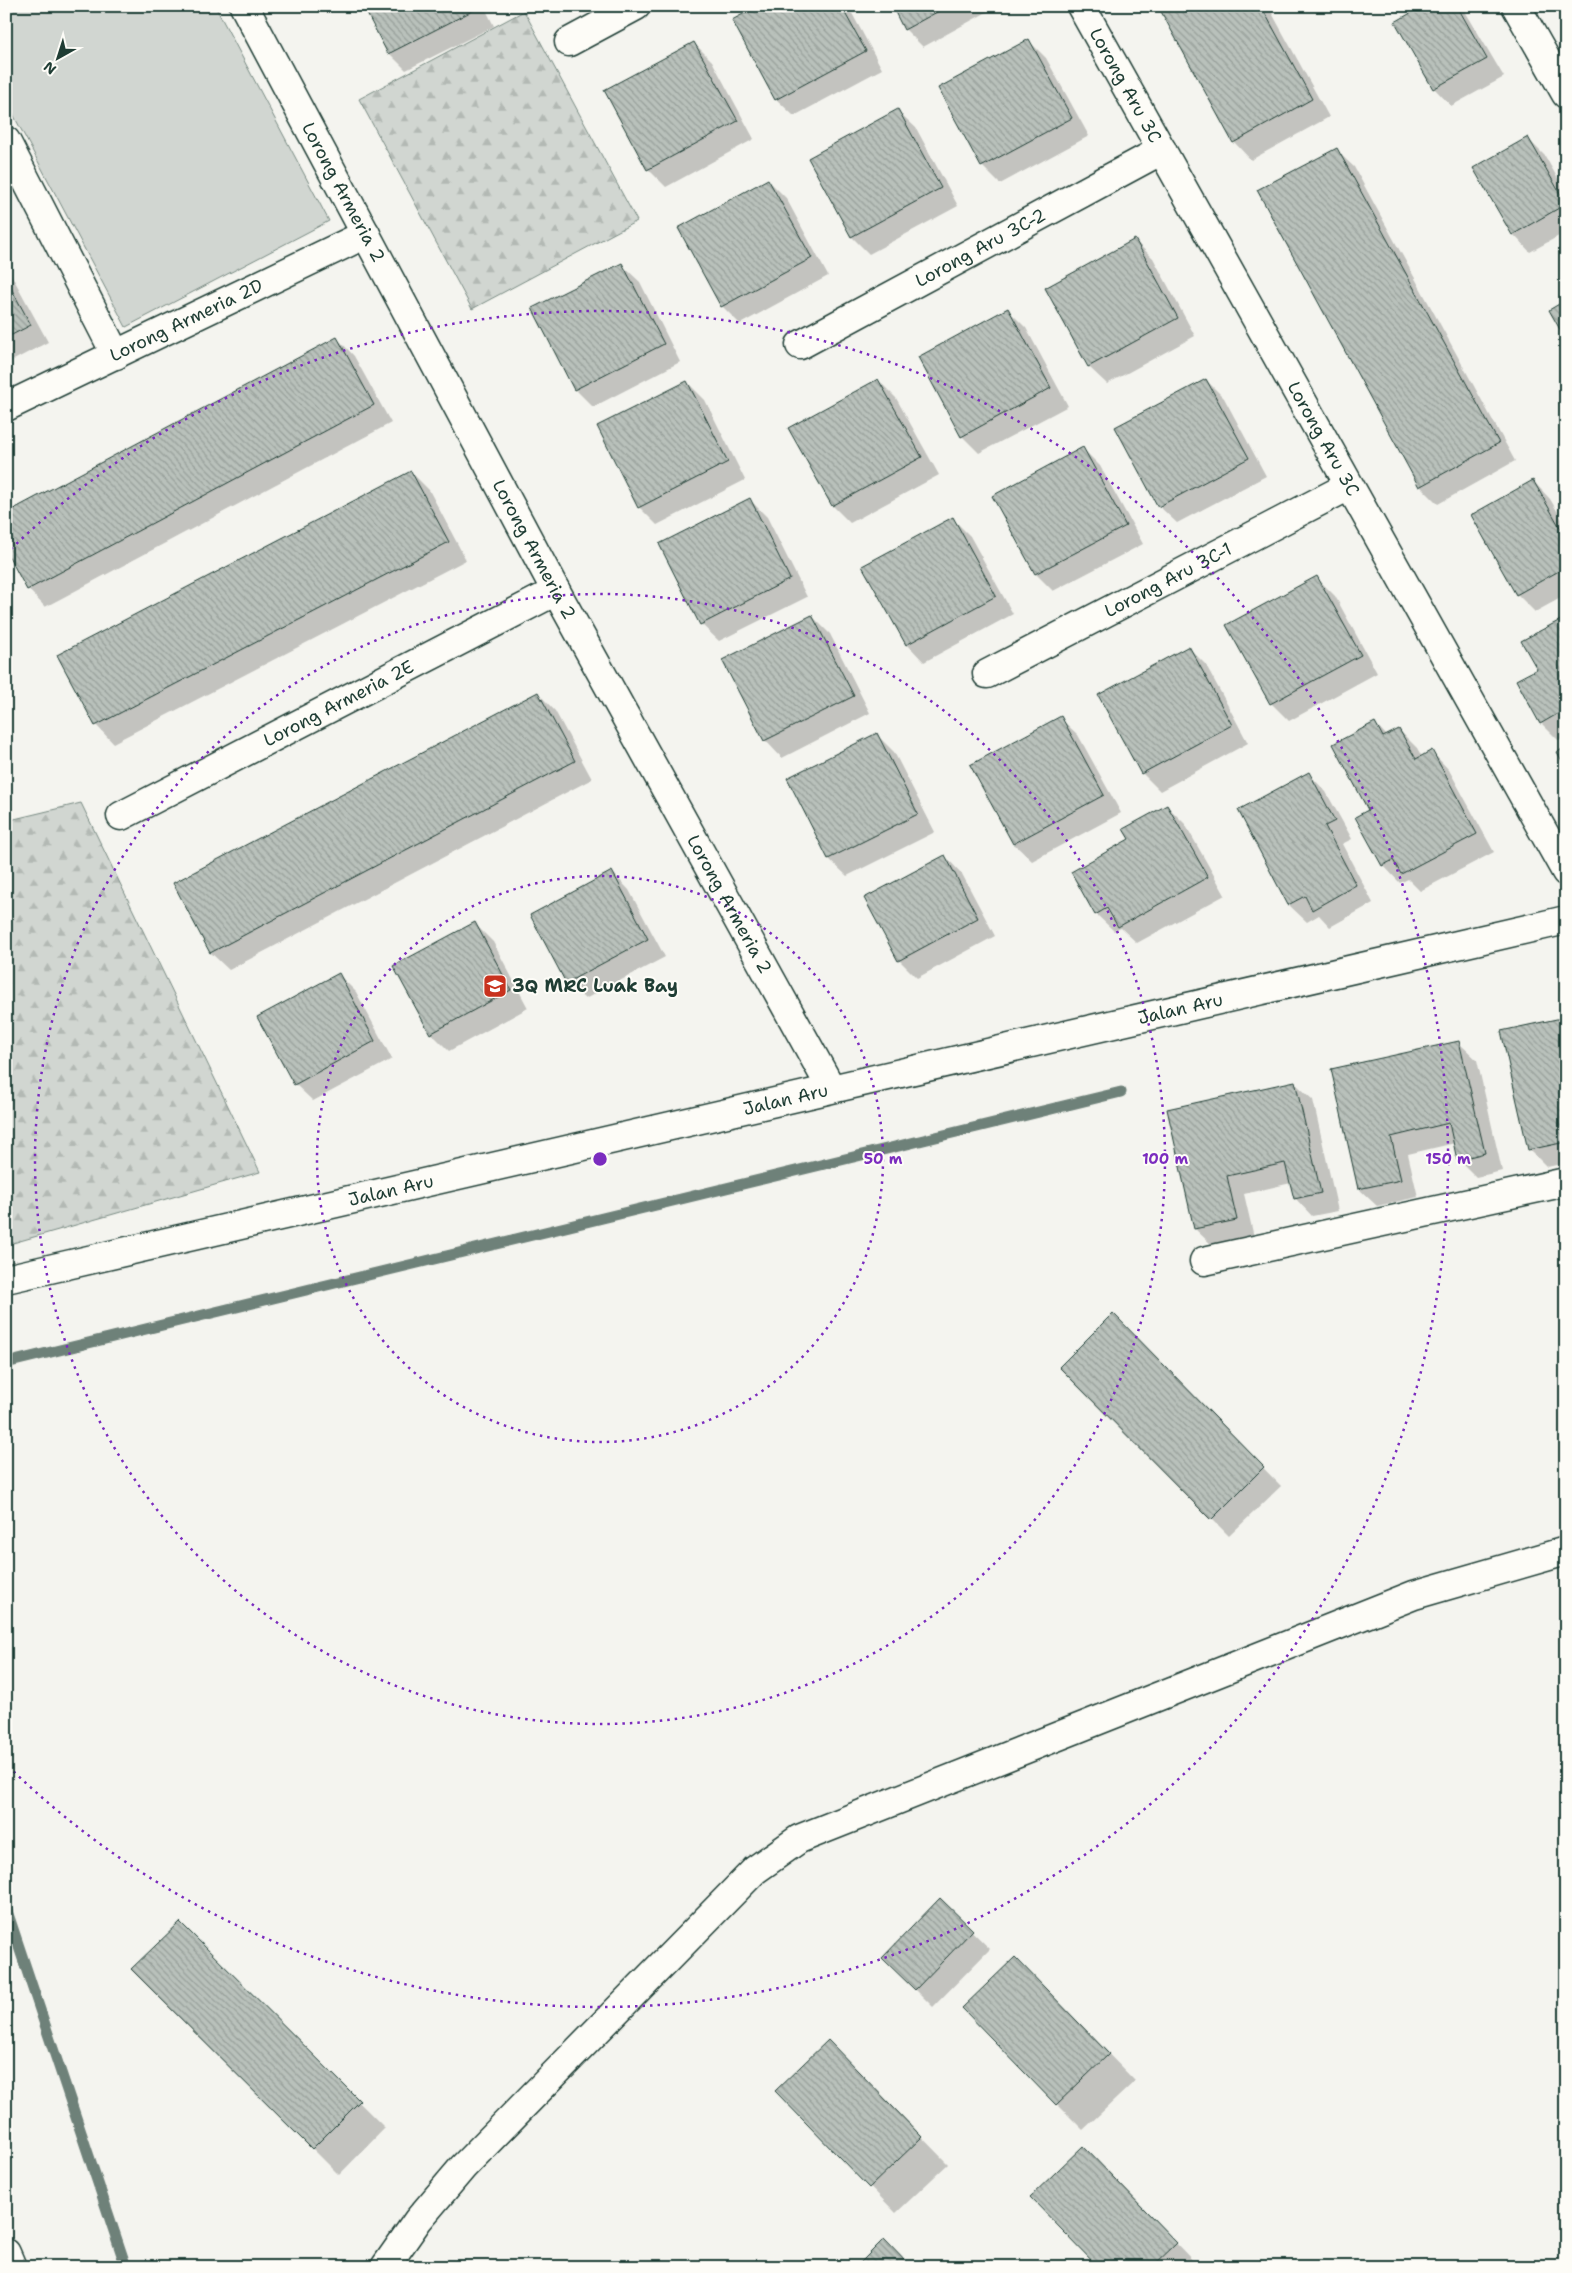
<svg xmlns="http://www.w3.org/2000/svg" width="1572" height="2273" viewBox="0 0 1572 2273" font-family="'Shantell Sans',sans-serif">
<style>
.forest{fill:url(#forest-firs);stroke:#788a82}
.park{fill:#d1d6d1;stroke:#788a82}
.shadow{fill:#0003}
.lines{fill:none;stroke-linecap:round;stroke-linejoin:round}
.stream{stroke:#6e8179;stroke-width:11}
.building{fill:url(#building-back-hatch);stroke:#1f3d34}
.street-casing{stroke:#1f3d34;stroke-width:31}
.street{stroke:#fdfcf7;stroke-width:28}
.ring{fill:none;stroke:#7b2cbf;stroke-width:2.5;stroke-dasharray:2.5 5}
.labels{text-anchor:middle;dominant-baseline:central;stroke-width:4;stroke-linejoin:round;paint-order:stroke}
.street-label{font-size:18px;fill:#1f3d34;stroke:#fdfcf7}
.poi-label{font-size:18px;font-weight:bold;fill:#1f3d34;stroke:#fdfcf7;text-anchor:start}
.centre{fill:#7b2cbf;stroke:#fdfcf7;stroke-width:2.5}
.ring-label{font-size:15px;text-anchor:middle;font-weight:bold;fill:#7b2cbf;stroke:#fdfcf7;stroke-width:4;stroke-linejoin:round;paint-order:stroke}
</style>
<defs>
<pattern id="forest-firs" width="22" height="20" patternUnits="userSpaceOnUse" patternTransform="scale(1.25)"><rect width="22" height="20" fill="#d1d6d1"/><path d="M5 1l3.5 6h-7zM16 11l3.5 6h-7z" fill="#b3b9b4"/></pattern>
<pattern id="building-back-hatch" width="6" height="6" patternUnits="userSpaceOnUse" patternTransform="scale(1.25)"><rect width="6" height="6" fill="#b9c1bb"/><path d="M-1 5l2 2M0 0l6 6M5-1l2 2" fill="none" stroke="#969e99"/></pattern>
</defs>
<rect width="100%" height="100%" fill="#f4f4ef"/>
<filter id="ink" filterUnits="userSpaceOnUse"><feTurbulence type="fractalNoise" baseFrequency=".02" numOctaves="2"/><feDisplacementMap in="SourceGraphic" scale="10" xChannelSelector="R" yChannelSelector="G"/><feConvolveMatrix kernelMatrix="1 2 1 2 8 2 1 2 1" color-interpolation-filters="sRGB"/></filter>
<g filter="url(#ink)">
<g class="forest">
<path d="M524 11 637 221 472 309 359 99Z"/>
<path d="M81 803 260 1172 6 1245V821Z"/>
</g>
<path class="park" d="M6 6H215L329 221 126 327 6 101Z"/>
<g class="shadow">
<path d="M365 6H484L494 26 406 70 389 53Z"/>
<path d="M760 6H848L882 69 794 116 776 99Z"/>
<path d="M893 6H998L923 47 905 29Z"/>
<path d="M1160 6H1268L1329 117 1251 160 1234 142Z"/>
<path d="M1425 6H1462L1504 77 1451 106 1434 88Z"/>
<path d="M1028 40 1046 58 1089 136 1000 184 982 166Z"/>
<path d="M694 43 712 61 754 139 666 187 648 169Z"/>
<path d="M898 111 916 128 958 206 869 254 852 237Z"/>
<path d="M1528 139 1545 156 1566 193V232L1530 252 1513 234Z"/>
<path d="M1336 150 1354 167 1515 461 1438 504 1420 486Z"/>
<path d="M768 180 786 198 828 276 740 324 722 306Z"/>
<path d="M1135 241 1153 258 1195 336 1107 384 1089 367 1046 289Z"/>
<path d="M6 265 48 342 6 364Z"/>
<path d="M622 265 640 282 680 362 593 407 575 389Z"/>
<path d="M1008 310 1026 328 1068 406 979 453 962 436Z"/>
<path d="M337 338 354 356 391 423 45 607 28 589Z"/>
<path d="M878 380 896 398 939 475 850 523 833 506Z"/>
<path d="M1206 380 1224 398 1266 476 1177 523 1159 506Z"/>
<path d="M687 382 705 400 745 480 657 525 639 507Z"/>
<path d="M1082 448 1100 466 1143 544 1053 591 1036 574 994 496Z"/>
<path d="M411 472 429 490 466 560 113 743 96 725Z"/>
<path d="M1533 481 1550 499 1566 526V595L1535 612 1517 594 1472 515Z"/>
<path d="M749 499 767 517 807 597 719 641 701 624Z"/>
<path d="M953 519 970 536 1013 614 924 662 907 644Z"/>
<path d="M1317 578 1335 596 1377 673 1289 721 1271 703Z"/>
<path d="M812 616 830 634 870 713 782 758 765 740Z"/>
<path d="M1566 618V737L1558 740 1541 723 1538 669Z"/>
<path d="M1188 647 1206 665 1248 743 1160 791 1142 773Z"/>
<path d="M538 693 555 711 592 779 229 970 211 953 174 884Z"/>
<path d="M1060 718 1078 735 1121 813 1032 861 1014 844 972 766Z"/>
<path d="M1375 723 1387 736 1399 730 1417 748 1422 757 1432 752 1449 770 1494 852 1420 891 1408 879 1400 883 1383 865 1370 810Z"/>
<path d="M876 734 894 752 935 832 847 876 829 859 788 779Z"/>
<path d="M1309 774 1326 792 1352 839 1342 844 1373 903 1330 927 1319 915 1307 922 1289 905 1239 811Z"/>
<path d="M1167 806 1185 824 1225 895 1137 943 1121 928 1114 931 1096 914 1130 840Z"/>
<path d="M945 856 962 874 995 936 917 978 899 960Z"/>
<path d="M612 872 629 890 665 957 585 999 567 982Z"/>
<path d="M475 924 493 942 528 1008 449 1051 431 1033Z"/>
<path d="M339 975 356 992 392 1059 313 1101 295 1084Z"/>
<path d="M1566 1018V1163L1547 1167 1530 1150 1502 1032Z"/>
<path d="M1459 1043 1477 1060 1502 1171 1476 1177 1458 1159 1455 1143 1408 1154 1418 1197 1377 1206 1359 1189 1332 1070Z"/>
<path d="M1295 1083 1313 1100 1338 1211 1312 1216 1295 1198 1291 1183 1244 1194 1254 1237 1213 1246 1195 1229 1168 1110Z"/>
<path d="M1113 1315 1281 1486 1229 1536 1061 1367Z"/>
<path d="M940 1900 990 1949 933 2007 884 1958Z"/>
<path d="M180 1924 385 2128 339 2175 133 1969Z"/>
<path d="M1041 1985 1135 2081 1083 2130 1057 2104Z"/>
<path d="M854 2068 948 2164 896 2213 777 2091Z"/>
<path d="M1109 2174 1199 2267H1099Z"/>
</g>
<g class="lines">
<g class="stream">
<path d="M6 1363 1121 1092"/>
<path d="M6 1908 126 2267"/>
</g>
</g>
<g class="building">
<path d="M363 6H477L478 8 388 54Z"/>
<path d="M758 6H841L866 51 775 100 732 20Z"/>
<path d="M892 6H948L904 30Z"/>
<path d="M1158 6H1261L1312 99 1233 143Z"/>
<path d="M1423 6H1457L1487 59 1433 89 1395 22Z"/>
<path d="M1029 39 1072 118 981 167 938 88Z"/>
<path d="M694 42 738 121 647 170 604 90Z"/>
<path d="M898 109 941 188 851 237 808 158Z"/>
<path d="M1528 137 1566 204 1512 235 1473 168Z"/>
<path d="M1337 148 1499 443 1419 487 1257 190Z"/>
<path d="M768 179 812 258 721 307 678 228Z"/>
<path d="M1135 239 1178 318 1088 367 1045 288Z"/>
<path d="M622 263 664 344 574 390 532 308Z"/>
<path d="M6 279 31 325 6 338Z"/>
<path d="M1566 300V340L1549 310Z"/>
<path d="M1008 308 1051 388 961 437 918 357Z"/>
<path d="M337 337 374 405 27 590 6 551V513Z"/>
<path d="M878 379 922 457 832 506 788 428Z"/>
<path d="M1206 379 1249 458 1158 507 1115 427Z"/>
<path d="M687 381 728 462 638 508 597 426Z"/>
<path d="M1083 447 1126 526 1035 574 992 496Z"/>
<path d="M411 471 449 542 95 726 57 655Z"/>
<path d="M1533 480 1566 538V567L1516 595 1471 515Z"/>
<path d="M750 498 790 579 700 625 659 544Z"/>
<path d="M953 517 996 596 906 645 862 566Z"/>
<path d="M1317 576 1361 655 1270 704 1226 625Z"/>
<path d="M812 615 854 696 764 741 722 660Z"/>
<path d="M1566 617V709L1540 724 1516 680 1537 669 1521 641Z"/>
<path d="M1189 646 1232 725 1141 774 1098 695Z"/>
<path d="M538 692 575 761 210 953 173 883Z"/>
<path d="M1061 716 1104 795 1013 844 970 765Z"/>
<path d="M1375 722 1383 737 1399 729 1416 759 1432 750 1477 834 1401 874 1393 860 1382 866 1355 817 1368 810 1333 744Z"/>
<path d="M877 733 918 814 828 859 787 778Z"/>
<path d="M1566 747V768L1557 752Z"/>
<path d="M1309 772 1335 821 1325 826 1356 885 1312 910 1305 896 1288 905 1238 810Z"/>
<path d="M1167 805 1208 877 1118 927 1107 908 1095 915 1071 872 1129 839 1123 829Z"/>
<path d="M945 855 978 918 898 961 864 898Z"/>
<path d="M612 871 648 939 566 983 530 915Z"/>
<path d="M475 922 511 990 430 1034 393 966Z"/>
<path d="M339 973 375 1041 294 1085 257 1017Z"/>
<path d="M1566 1017V1097L1562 1098 1566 1117V1142L1528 1150 1501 1031Z"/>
<path d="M1459 1041 1485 1153 1457 1160 1449 1123 1391 1137 1401 1180 1358 1189 1331 1069Z"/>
<path d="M1295 1081 1321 1193 1294 1199 1285 1163 1227 1176 1237 1220 1194 1229 1167 1109Z"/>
<path d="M1113 1313 1264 1467 1211 1520 1059 1367Z"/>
<path d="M940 1898 973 1930 915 1990 882 1958Z"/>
<path d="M180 1922 360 2101 312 2149 131 1969Z"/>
<path d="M1015 1957 1109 2054 1056 2105 962 2008Z"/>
<path d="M828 2040 922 2137 869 2188 775 2091Z"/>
<path d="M1083 2146 1177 2243 1152 2267H1098L1030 2197Z"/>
<path d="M884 2239 911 2267H856Z"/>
</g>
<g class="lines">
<g class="street-casing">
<g id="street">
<path id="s1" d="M244 6 556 591 831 1088"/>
<path id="s2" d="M1081 6 1566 872"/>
<path d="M1516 6 1566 94"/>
<path d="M569 42 636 6"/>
<path d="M6 141 116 355"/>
<path id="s3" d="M800 345 1162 150"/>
<path id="s4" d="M6 407 366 234"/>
<path id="s5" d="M987 674 1349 486"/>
<path id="s6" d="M121 816 556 591"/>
<path d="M1204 1261 1566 1182"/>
<path id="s7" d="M6 1279 1566 920"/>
<path d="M6 2253 12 2267"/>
<path d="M385 2267 418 2220 463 2167 755 1870 799 1839 1414 1595 1566 1551"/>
</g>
</g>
<use href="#street" class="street"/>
</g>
</g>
<g class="ring">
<circle cx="600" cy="1159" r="283"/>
<circle cx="600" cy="1159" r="565"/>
<path d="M11 549A848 848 0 1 1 11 1769"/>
</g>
<defs>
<g id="school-square" transform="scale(1.25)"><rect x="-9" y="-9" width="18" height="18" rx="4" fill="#c8321e" stroke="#fdfcf7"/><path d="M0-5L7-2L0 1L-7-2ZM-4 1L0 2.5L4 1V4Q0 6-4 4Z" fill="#fff"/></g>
</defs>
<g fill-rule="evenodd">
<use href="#school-square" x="495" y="986"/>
</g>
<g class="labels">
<g class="street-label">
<text stroke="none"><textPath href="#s2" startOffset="91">Lorong Aru 3C</textPath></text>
<text stroke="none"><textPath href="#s1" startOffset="211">Lorong Armeria 2</textPath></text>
<text stroke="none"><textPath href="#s3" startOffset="205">Lorong Aru 3C-2</textPath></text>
<text stroke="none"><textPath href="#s4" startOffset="200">Lorong Armeria 2D</textPath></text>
<text stroke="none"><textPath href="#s2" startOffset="496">Lorong Aru 3C</textPath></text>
<text stroke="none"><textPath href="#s1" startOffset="616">Lorong Armeria 2</textPath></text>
<text stroke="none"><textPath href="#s5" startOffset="204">Lorong Aru 3C-1</textPath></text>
<text stroke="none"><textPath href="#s6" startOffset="245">Lorong Armeria 2E</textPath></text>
<text stroke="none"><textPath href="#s1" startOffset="1021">Lorong Armeria 2</textPath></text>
<text stroke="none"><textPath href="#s7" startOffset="1205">Jalan Aru</textPath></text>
<text stroke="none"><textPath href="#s7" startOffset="800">Jalan Aru</textPath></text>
<text stroke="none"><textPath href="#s7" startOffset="395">Jalan Aru</textPath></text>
</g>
<g class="poi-label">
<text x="512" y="986">3Q MRC Luak Bay</text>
</g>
</g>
<circle cx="600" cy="1159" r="8" class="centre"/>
<g class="ring-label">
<text x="883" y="1164">50 m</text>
<text x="1165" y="1164">100 m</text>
<text x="1448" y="1164">150 m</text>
</g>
<rect width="1572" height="2273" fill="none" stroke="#fdfcf7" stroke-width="25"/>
<rect x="12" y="12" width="1547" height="2248" fill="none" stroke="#1f3d34" stroke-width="2" filter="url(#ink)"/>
<g transform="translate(58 58) rotate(219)" stroke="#fdfcf7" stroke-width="4" paint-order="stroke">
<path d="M0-4L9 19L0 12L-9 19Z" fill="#1f3d34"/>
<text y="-8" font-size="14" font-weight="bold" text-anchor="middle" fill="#1f3d34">N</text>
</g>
</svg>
